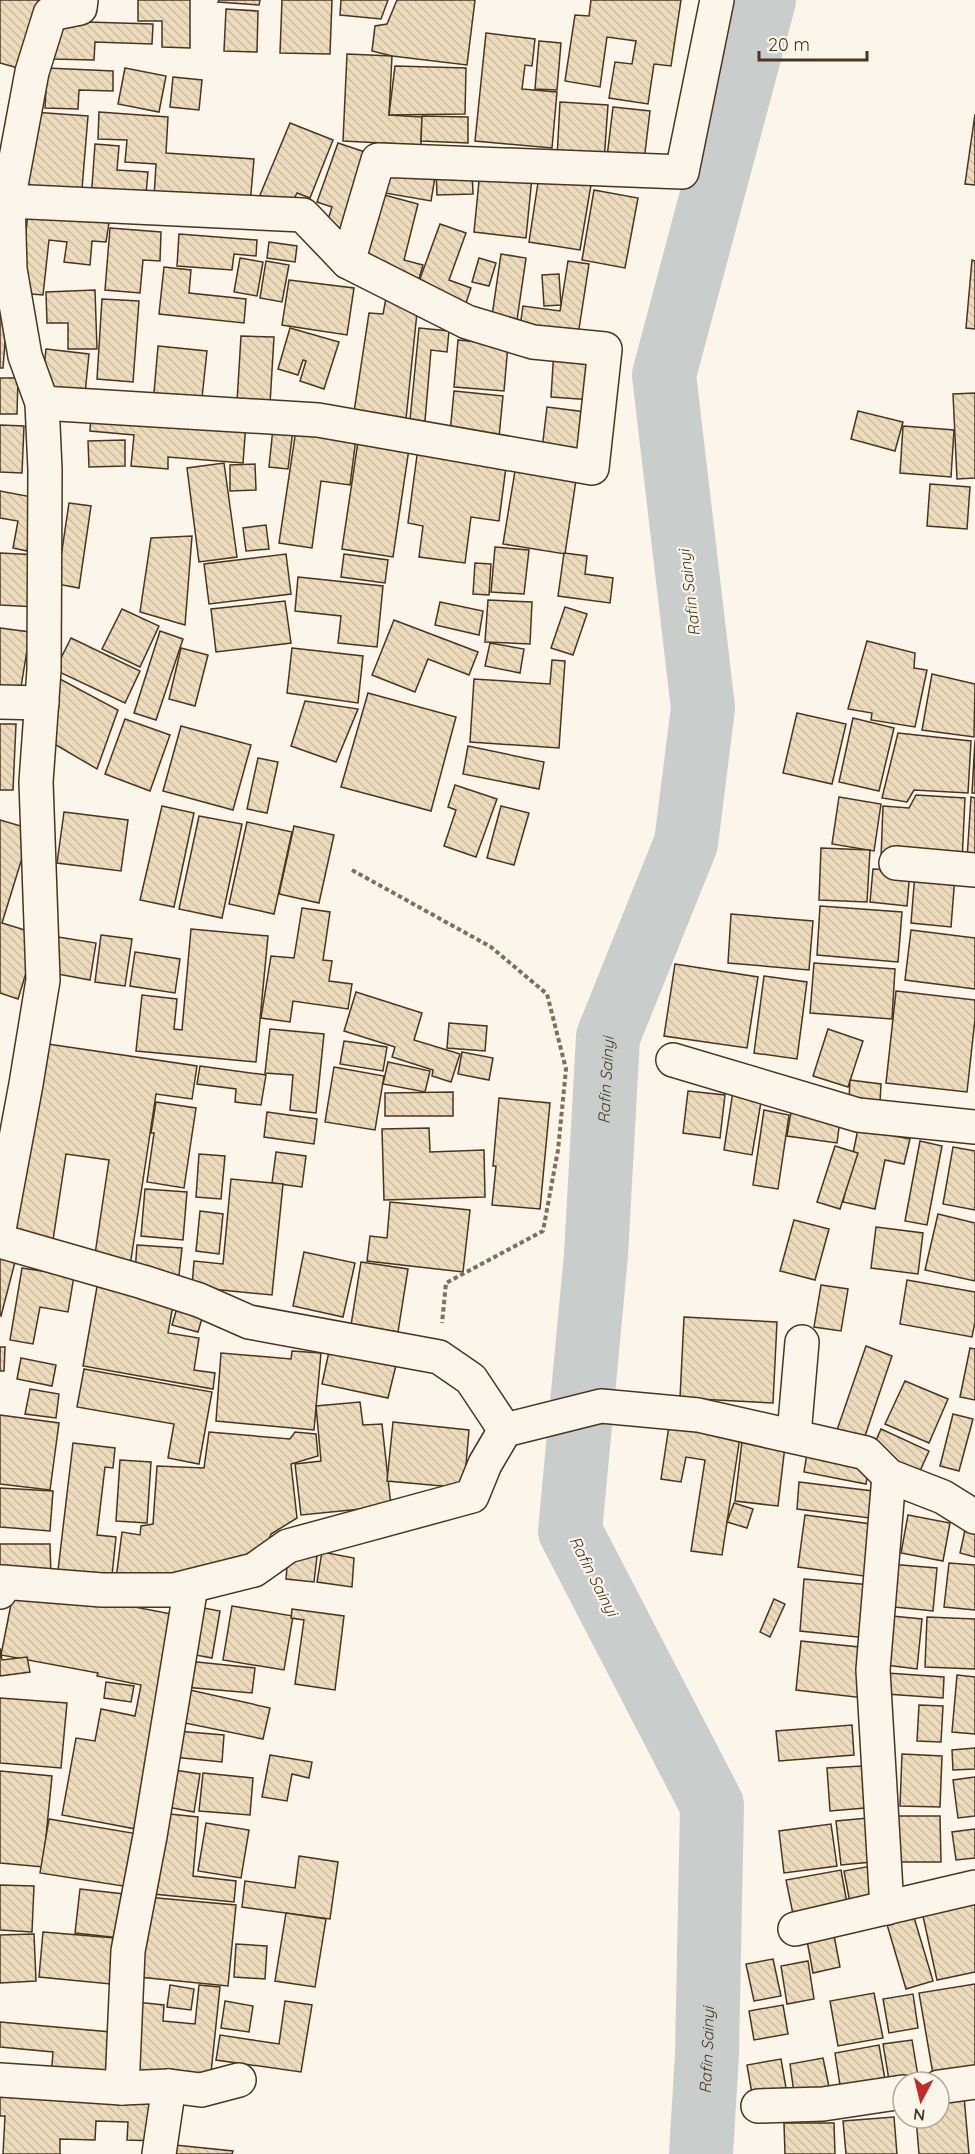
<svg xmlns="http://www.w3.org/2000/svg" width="975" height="2154" viewBox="0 0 975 2154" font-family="Quicksand,sans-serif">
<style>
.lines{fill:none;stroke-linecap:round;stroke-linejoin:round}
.river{stroke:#c9cecd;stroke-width:64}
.building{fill:url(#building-back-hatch);stroke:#4a3520;stroke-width:1.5}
.minor-casing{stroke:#4a3520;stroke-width:36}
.path{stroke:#7f6f5c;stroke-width:4;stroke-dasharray:4.5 3;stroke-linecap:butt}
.minor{stroke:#fbf6e9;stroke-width:33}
.labels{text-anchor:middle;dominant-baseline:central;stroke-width:4.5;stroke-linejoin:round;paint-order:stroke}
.water-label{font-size:16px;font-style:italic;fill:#4a3520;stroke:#fbf6e9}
</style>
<defs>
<pattern id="building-back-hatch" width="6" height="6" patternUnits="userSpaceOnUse" patternTransform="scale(1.5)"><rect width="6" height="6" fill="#ecdcbc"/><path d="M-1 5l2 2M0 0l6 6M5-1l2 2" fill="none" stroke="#ccbda1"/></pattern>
</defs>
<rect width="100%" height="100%" fill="#fbf6e9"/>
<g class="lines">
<path class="river" id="s1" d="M701 2154 707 2054 712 1805 570 1531 596 1255 608 1037 686 843 703 708 664 375 764 0"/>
</g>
<g class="building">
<path d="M0 0H68L29 71 0 63Z"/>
<path d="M138 0H190V48L162 47V21H138Z"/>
<path d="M219 0H260L259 5 218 2Z"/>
<path d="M282 0H332L330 54 280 53Z"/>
<path d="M341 0H388L381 19 340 15Z"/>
<path d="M397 0H475L467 65 392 56 372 51 375 26 387 24Z"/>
<path d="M591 0H681L671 66 654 64 648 104 609 98 615 62 632 64 636 41 607 37 600 87 565 81 575 15 589 16Z"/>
<path d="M226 9 258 11 257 52 224 51Z"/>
<path d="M54 21 153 24 152 44 95 42 94 60 53 59Z"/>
<path d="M486 33 535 39 532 66 525 65 522 89 557 92 552 148 475 141Z"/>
<path d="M539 41 561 43 557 90 535 89Z"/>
<path d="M347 54 392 56 389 115 422 117 421 145 343 141Z"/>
<path d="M395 66 466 68 465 114 389 115Z"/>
<path d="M47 68 113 71V91L79 90 78 109 45 108Z"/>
<path d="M125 68 166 76 159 112 118 104Z"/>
<path d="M173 77 202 80 199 110 170 107Z"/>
<path d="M560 102 608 105 604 161 557 158Z"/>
<path d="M613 107 650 111 644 161 607 157Z"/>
<path d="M33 112 88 116 81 201 27 197Z"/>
<path d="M99 112 168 117 166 153 254 159 250 204 154 198 156 164 125 162 127 140 98 139Z"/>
<path d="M975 114V185L965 184Z"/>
<path d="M422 116 468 117V143L421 141Z"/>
<path d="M290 123 333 140 310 198 297 193 290 207 260 195Z"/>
<path d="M338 143 377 156 351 232 327 223 332 207 317 202Z"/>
<path d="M95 144 119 146 117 170 148 172 145 204 91 200Z"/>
<path d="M384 162 436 171 431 201 379 192Z"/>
<path d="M472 169 473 194 437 195 436 170Z"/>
<path d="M480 171 532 177 526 238 474 232Z"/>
<path d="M539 176 591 185 580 250 529 242Z"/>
<path d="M594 190 638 198 625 268 582 260Z"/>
<path d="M377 193 418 204 404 260 423 265 419 279 359 264Z"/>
<path d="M28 214 109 223 106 242 92 241 90 265 64 262 67 242 49 240 43 295 19 293Z"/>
<path d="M440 224 466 233 449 280 471 288 463 312 414 295Z"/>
<path d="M110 228 161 232 160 261 143 260 140 293 105 290Z"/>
<path d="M179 234 257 240 256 256 234 254 232 270 177 266Z"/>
<path d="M269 242 297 246 295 262 267 258Z"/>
<path d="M501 254 526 258 516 327 491 323Z"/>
<path d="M240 258 263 262 257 296 234 292Z"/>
<path d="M479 258 496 263 489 286 472 282Z"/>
<path d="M972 260 975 261V329L966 328Z"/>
<path d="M266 261 289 265 282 302 260 298Z"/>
<path d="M568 261 589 264 577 342 519 333 523 306 560 311Z"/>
<path d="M164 267 191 270 189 293 246 299 244 323 159 314Z"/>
<path d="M559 274 561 305 544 306 542 275Z"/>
<path d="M289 280 354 288 347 335 282 325Z"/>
<path d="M388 288 418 303 406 419 354 412 369 313 383 314Z"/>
<path d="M0 289 9 290 3 368H0Z"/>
<path d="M95 290 97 349H68V323H47L46 292Z"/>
<path d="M102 299 139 301 133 382 97 379Z"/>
<path d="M290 328 339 342 324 389 300 381 306 361 303 360 298 375 278 369Z"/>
<path d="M419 328 449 331 447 352 431 350 425 421 410 420Z"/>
<path d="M241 336 274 337 270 404 237 402Z"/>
<path d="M458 340 508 345 504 391 454 387Z"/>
<path d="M158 346 207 351 202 398 154 393Z"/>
<path d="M46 349 89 354 85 394 42 388Z"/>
<path d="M554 349 597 351 593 400 551 397Z"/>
<path d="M0 378H18L17 414H0Z"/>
<path d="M454 391 503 396 499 437 450 433Z"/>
<path d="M975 393V478L957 479 953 394Z"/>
<path d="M547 407 586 412 580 454 542 449Z"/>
<path d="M858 411 903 422 895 451 851 439Z"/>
<path d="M91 412 246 423 243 463 168 457V469L131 466 134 435 90 431Z"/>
<path d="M297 423 357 431 350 485 321 481 312 548 279 543Z"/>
<path d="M0 425 24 426 22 473 0 472Z"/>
<path d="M903 426 954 430 951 477 900 473Z"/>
<path d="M273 428 293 430 288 469 269 467Z"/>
<path d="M359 435 410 442 393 557 342 549Z"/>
<path d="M125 440V466L89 467 88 441Z"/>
<path d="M418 448 507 459 499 521 471 517 465 563 419 557 423 526 408 523Z"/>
<path d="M224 463 237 557 199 562 187 468Z"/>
<path d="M255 464 256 490 230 491V465Z"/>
<path d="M515 471 576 480 565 554 503 544Z"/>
<path d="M930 484 970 487 967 529 927 526Z"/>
<path d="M0 491 37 498 27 551 13 548 18 521 0 518Z"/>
<path d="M69 503 91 506 79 588 57 584Z"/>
<path d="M266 525 269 549 246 551 243 528Z"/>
<path d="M192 536 185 625 140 612 151 538Z"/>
<path d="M495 547 529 550 524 594 491 592Z"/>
<path d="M0 553 40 555 37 607 0 605Z"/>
<path d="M564 553 587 556 585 574 613 578 610 603 558 596Z"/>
<path d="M286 554 291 594 209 604 204 564Z"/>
<path d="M344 554 388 560 385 583 341 577Z"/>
<path d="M475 563 491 564 489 595 473 594Z"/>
<path d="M298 577 383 586 377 647 338 643 341 616 295 611Z"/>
<path d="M488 600 532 602 530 644 485 642Z"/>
<path d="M285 601 291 643 216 652 211 609Z"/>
<path d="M440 602 483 611 479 635 435 625Z"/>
<path d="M565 607 587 614 573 655 551 648Z"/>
<path d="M122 609 159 626 140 667 102 649Z"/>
<path d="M394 620 478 652 469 675 428 659 415 692 372 675Z"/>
<path d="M0 628 30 632 20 693 0 690Z"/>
<path d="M160 631 183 639 156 720 134 713Z"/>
<path d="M71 638 140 671 125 703 55 670Z"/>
<path d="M867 641 915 653 914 668 927 670 915 727 871 720 872 713 848 709Z"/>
<path d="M490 643 524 649 520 673 485 666Z"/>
<path d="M181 648 208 655 195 706 169 699Z"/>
<path d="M292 648 363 656 358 703 287 693Z"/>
<path d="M552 660 565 661 559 748 470 742 474 679 550 684Z"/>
<path d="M932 674 975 684 974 737 922 730Z"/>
<path d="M58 678 118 710 97 769 46 739Z"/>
<path d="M368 693 456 717 431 811 341 787Z"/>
<path d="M305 701 358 709 336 762 291 746Z"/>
<path d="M797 713 846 724 832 784 783 773Z"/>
<path d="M853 718 894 728 879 791 839 782Z"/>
<path d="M125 719 170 735 150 791 105 774Z"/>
<path d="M0 724H16L13 790H0Z"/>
<path d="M181 726 251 745 233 810 163 791Z"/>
<path d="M898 733 971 741 968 793 914 790 907 802 882 798Z"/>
<path d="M975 740V793H972Z"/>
<path d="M468 746 544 762 539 789 463 774Z"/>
<path d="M258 758 278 762 267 813 247 809Z"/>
<path d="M455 785 497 799 476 857 444 846 456 810 448 807Z"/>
<path d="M916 795 965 798 962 862 881 858 883 806 909 808Z"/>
<path d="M839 797 881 804 874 851 832 844Z"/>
<path d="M971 797 975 798V860L967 859Z"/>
<path d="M162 806 194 813 174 907 140 900Z"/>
<path d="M501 806 529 813 514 865 487 858Z"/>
<path d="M64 812 128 820 121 871 57 863Z"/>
<path d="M199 816 242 824 222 918 179 909Z"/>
<path d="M0 820 31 829 2 923 38 934 18 999 0 993Z"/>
<path d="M247 822 292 832 274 914 229 904Z"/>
<path d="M294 826 334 835 319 903 279 894Z"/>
<path d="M821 848 870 850 867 902 819 900Z"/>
<path d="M873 869 910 871 907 906 870 902Z"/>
<path d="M915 873 955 876 951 927 911 923Z"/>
<path d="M820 906 902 912 898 962 817 955Z"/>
<path d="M302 908 330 912 323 960 332 961 329 981 352 984 348 1009 293 1001 290 1022 261 1018 271 956 294 958Z"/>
<path d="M731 914 813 921 809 970 728 963Z"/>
<path d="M191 929 268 936 256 1062 136 1051 142 995 177 999 174 1029 182 1030Z"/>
<path d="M911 930 975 938V989L905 980Z"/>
<path d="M101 935 132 939 125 986 95 982Z"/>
<path d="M58 937 96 943 90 980 52 973Z"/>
<path d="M135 952 180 959 175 993 130 986Z"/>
<path d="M814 963 895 969 892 1019 810 1013Z"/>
<path d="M675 964 758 977 747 1048 664 1036Z"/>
<path d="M764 976 807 982 797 1059 754 1053Z"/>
<path d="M896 991 975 1000V1019L967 1092 886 1083Z"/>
<path d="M356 992 422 1013 414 1040 460 1054 451 1082 432 1076 433 1070 392 1057 395 1047 344 1031Z"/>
<path d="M449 1023 487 1026 485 1051 447 1048Z"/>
<path d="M270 1029 324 1034 316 1113 290 1110 293 1075 265 1073Z"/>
<path d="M828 1029 863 1041 848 1087 813 1076Z"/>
<path d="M344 1041 387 1047 383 1071 340 1064Z"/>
<path d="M41 1043 197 1066 192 1099 156 1094 130 1266 94 1261 109 1160 66 1154 53 1240 12 1234Z"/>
<path d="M462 1052 493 1058 489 1080 458 1074Z"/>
<path d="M388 1062 430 1071 425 1092 383 1084Z"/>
<path d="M200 1066 266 1075 261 1105 235 1102 236 1089 197 1084Z"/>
<path d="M334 1067 384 1076 375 1130 325 1122Z"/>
<path d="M850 1080 881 1084 880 1102 849 1099Z"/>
<path d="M688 1091 725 1095 720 1138 683 1133Z"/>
<path d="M733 1091 762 1096 752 1155 724 1150Z"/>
<path d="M453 1092V1116H385V1093Z"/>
<path d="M499 1098 550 1103 540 1209 492 1205 496 1166H493Z"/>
<path d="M156 1102 196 1108 184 1188 147 1182 154 1133H151Z"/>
<path d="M764 1110 789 1115 778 1189 753 1185Z"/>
<path d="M267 1112 317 1119 314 1144 264 1137Z"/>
<path d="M791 1112 840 1120 837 1143 787 1136Z"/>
<path d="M429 1128 430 1152 484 1150 485 1197 384 1200 382 1129Z"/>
<path d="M858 1129 910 1139 904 1164 885 1160 875 1209 843 1202Z"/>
<path d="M920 1141 942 1146 927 1225 905 1221Z"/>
<path d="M835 1146 858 1153 840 1209 817 1202Z"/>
<path d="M953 1147 975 1151V1210L943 1204Z"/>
<path d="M276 1152 306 1156 302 1187 272 1183Z"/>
<path d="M199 1154 225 1156 221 1199 196 1197Z"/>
<path d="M231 1179 283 1184 272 1295 192 1287 194 1261 223 1264Z"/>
<path d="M145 1189 187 1192 183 1240 141 1236Z"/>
<path d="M390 1202 470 1210 463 1272 367 1261 370 1236 387 1238Z"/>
<path d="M200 1211 223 1214 219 1254 196 1251Z"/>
<path d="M938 1214 975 1223V1281L925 1270Z"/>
<path d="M794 1220 829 1229 815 1280 780 1271Z"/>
<path d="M876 1227 923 1233 918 1274 871 1268Z"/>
<path d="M137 1245 182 1248 179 1275 135 1272Z"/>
<path d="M304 1252 355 1263 343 1317 293 1306Z"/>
<path d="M0 1259 15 1262 1 1316 0 1315Z"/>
<path d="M361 1262 408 1269 398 1332 351 1325Z"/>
<path d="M22 1268 74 1276 68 1312 40 1307 33 1344 10 1340Z"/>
<path d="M907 1280 975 1292V1322L972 1337 900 1324Z"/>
<path d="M98 1281 175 1294 168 1333 199 1338 194 1370 215 1373 213 1389 83 1366Z"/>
<path d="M821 1285 848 1289 841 1331 814 1327Z"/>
<path d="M177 1308 203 1315 198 1332 172 1325Z"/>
<path d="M684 1317 777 1322 773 1403 680 1398Z"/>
<path d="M866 1346 892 1356 864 1439 837 1430Z"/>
<path d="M0 1347H5L4 1371H0Z"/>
<path d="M330 1347 397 1361 388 1398 322 1384Z"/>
<path d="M970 1348 975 1349V1400L960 1397Z"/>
<path d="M292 1351 321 1353 314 1430 216 1421 221 1353 291 1359Z"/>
<path d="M21 1358 56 1365 52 1386 17 1379Z"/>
<path d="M84 1369 212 1392 199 1464 168 1458 174 1424 77 1407Z"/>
<path d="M905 1381 948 1399 929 1443 885 1424Z"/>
<path d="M30 1389 59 1394 56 1418 25 1414Z"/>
<path d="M360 1402 363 1425 382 1424 391 1506 301 1515 295 1464 321 1461 316 1406Z"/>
<path d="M953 1414 973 1419 959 1471 940 1466Z"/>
<path d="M0 1415 59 1423 50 1490 0 1484Z"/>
<path d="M393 1422 469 1430 464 1488 387 1481Z"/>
<path d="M669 1426 740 1437 722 1555 691 1551 705 1460 686 1457 681 1482 661 1479Z"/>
<path d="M881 1429 929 1451 919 1473 872 1450Z"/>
<path d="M209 1432 290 1439 295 1432 316 1434 318 1456 291 1464 297 1518 271 1534 267 1545 250 1556 171 1576 135 1573 129 1582 116 1579 122 1532 140 1535 141 1526 153 1524 157 1466 204 1468Z"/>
<path d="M742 1441 785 1446 778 1506 735 1501Z"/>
<path d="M73 1443 115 1448 113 1468 105 1467 97 1535 116 1537 111 1585 57 1579Z"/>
<path d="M808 1447 870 1459 866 1484 804 1472Z"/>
<path d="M120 1460 151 1462 147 1523 116 1521Z"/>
<path d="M799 1482 873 1491 870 1518 797 1509Z"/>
<path d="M0 1488 53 1491 50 1531 0 1527Z"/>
<path d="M734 1503 753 1509 747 1528 727 1522Z"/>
<path d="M805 1515 871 1524 864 1576 798 1567Z"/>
<path d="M908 1515 950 1523 943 1561 901 1553Z"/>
<path d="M965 1530 975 1532V1557L960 1553Z"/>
<path d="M0 1544H50L51 1579 0 1581Z"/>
<path d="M322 1552 354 1558 352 1587 317 1582Z"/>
<path d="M288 1554 317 1556 314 1582 286 1579Z"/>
<path d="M949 1563 975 1565V1610L944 1607Z"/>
<path d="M889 1564 937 1568 933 1611 885 1606Z"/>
<path d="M804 1579 872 1585 867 1638 800 1631Z"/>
<path d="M15 1584 182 1616 141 1830 62 1815 76 1738 95 1741 101 1709 135 1716 141 1685 97 1676 98 1673 1 1655Z"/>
<path d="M774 1599 785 1604 770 1637 760 1632Z"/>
<path d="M193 1606 220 1611 212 1658 185 1653Z"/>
<path d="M232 1606 293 1616 284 1670 223 1660Z"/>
<path d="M292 1609 344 1616 335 1690 295 1684 304 1620 291 1618Z"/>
<path d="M882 1615 922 1619 917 1669 878 1664Z"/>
<path d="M927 1617 975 1619V1669L925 1667Z"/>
<path d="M801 1641 869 1648 864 1698 796 1690Z"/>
<path d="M0 1648 2 1660 27 1657 30 1672 0 1676Z"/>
<path d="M187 1661 255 1668 252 1693 184 1687Z"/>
<path d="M887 1673 944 1677 943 1698 886 1694Z"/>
<path d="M957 1675 975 1677V1734L952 1732Z"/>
<path d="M106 1682 134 1686 131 1702 104 1698Z"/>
<path d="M181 1688 270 1708 263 1739 175 1721Z"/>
<path d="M0 1698 67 1703 61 1768 0 1763Z"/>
<path d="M919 1705 943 1706 941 1742 917 1741Z"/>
<path d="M852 1725 854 1755 779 1761 776 1731Z"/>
<path d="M176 1731 224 1735 222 1762 173 1757Z"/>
<path d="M975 1748V1769L953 1770 952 1750Z"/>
<path d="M902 1754 942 1756 940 1807 900 1806Z"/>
<path d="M270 1755 312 1762 309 1778 292 1774 287 1801 262 1797Z"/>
<path d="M862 1766 865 1808 830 1811 827 1768Z"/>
<path d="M174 1770 200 1774 194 1812 167 1807Z"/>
<path d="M0 1771 52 1776 43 1867 0 1863Z"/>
<path d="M203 1773 253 1778 250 1815 199 1811Z"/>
<path d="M975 1777V1816L958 1818 953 1780Z"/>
<path d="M160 1813 198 1817 193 1876 236 1881 234 1902 153 1894Z"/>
<path d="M891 1816H940L941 1862H891Z"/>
<path d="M868 1818 872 1862 841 1865 836 1821Z"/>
<path d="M49 1819 138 1834 129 1887 40 1873Z"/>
<path d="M206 1823 249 1830 241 1878 198 1871Z"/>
<path d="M831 1824 837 1866 784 1873 779 1831Z"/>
<path d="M975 1829V1858L956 1860 952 1832Z"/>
<path d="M299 1856 338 1862 330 1919 242 1907 245 1881 295 1888Z"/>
<path d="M871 1866 878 1903 851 1908 844 1871Z"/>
<path d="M841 1870 848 1909 794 1919 786 1880Z"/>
<path d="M0 1885 34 1886 32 1932 0 1930Z"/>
<path d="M80 1889 124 1894 120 1938 75 1933Z"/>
<path d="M975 1896V1972L937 1980 921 1907Z"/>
<path d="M146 1897 236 1905 228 1986 139 1977Z"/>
<path d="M286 1913 326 1919 315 1987 275 1981Z"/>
<path d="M913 1914 933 1981 906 1989 886 1921Z"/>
<path d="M833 1930 840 1967 813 1973 806 1935Z"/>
<path d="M43 1932 115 1938 111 1984 39 1977Z"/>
<path d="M34 1934 36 1981 0 1983V1935Z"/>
<path d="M236 1944 267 1946 265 1979 234 1977Z"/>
<path d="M773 1959 781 1996 754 2001 746 1964Z"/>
<path d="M808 1961 814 1999 787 2004 781 1966Z"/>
<path d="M975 1984V2073L934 2080 919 1993Z"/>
<path d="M170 1985 194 1989 191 2010 167 2007Z"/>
<path d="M199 1985 220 1987 210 2082 130 2075 136 2002 164 2005 163 2021 195 2024Z"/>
<path d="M874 1993 883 2038 838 2046 830 2001Z"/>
<path d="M913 1994 918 2028 889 2033 883 1999Z"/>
<path d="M225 2001 253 2006 249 2032 221 2028Z"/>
<path d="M285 2001 312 2005 301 2072 216 2060 220 2035 279 2044Z"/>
<path d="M783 2005 788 2034 754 2040 749 2011Z"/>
<path d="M0 2022 111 2032 106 2083 51 2078 53 2052 0 2047Z"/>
<path d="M912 2040 919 2082H903L890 2086 883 2044Z"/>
<path d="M879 2045 887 2091 842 2098 835 2053Z"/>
<path d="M823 2058 829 2087 794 2093 790 2064Z"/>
<path d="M781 2059 786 2088 752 2094 747 2065Z"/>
<path d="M0 2088 158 2093 156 2141 127 2140 128 2122 96 2121 95 2140 60 2139V2154H3L5 2116H0Z"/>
<path d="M964 2096 969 2154H919L916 2118H939V2097Z"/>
<path d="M894 2117 897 2154H846L843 2121Z"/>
<path d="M784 2123H834L835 2154H785Z"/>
<path d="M165 2144 233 2151 232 2154H164Z"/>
</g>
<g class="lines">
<g class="minor-casing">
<g id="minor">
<path d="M8 201 303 215 348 262 467 322 533 342 605 349 592 468 318 420 42 403"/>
<path d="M348 262 378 160 682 172 717 0"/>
<path d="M0 702 42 703"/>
<path d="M896 863 975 870"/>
<path d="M673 1060 858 1115 975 1127"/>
<path d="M0 1224 26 1084 43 980 36 782 44 670 45 470 42 403 25 356 10 269 8 201 32 72 50 14 80 8 81 0"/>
<path d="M0 1241 143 1282 199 1300 249 1322 439 1357 471 1379 505 1430"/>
<path d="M794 1435 802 1342"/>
<path d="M191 1586 150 1836 128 1951 122 2088 169 2086 201 2090 239 2080"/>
<path d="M0 1592 2 1582 102 1590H174L254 1570 288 1546 472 1496 485 1464 505 1430 601 1406 698 1415 866 1453 889 1476 943 1497 975 1517"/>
<path d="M887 1908 873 1670 889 1476"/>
<path d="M795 1929 975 1887"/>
<path d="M0 2080 122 2088"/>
<path d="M939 2087 975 2082"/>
<path d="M758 2106 823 2104 903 2092"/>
<path d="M159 2154 169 2086"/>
</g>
</g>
<path class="path" d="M352 870 491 947 547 994 566 1069 558 1150 543 1231 446 1283 442 1323"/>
<use href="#minor" class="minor"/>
</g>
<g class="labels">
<g class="water-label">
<text transform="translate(689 593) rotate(-97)">Rafin Sainyi</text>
<text stroke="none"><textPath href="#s1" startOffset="1110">Rafin Sainyi</textPath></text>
<text transform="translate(594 1576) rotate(63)">Rafin Sainyi</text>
<text stroke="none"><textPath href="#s1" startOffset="104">Rafin Sainyi</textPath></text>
</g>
</g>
<g transform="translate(921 2100) rotate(187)"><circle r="28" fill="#fbf6e9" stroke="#b4a999" stroke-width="1.5"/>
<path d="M0-4.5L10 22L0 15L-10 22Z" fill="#c62828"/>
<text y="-9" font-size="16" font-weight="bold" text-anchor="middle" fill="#4a3520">N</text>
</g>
<path d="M759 51v9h108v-9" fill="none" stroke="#4a3520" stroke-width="3"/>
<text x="768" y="51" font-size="18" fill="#4a3520" stroke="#fbf6e9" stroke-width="4.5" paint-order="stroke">20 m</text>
</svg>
